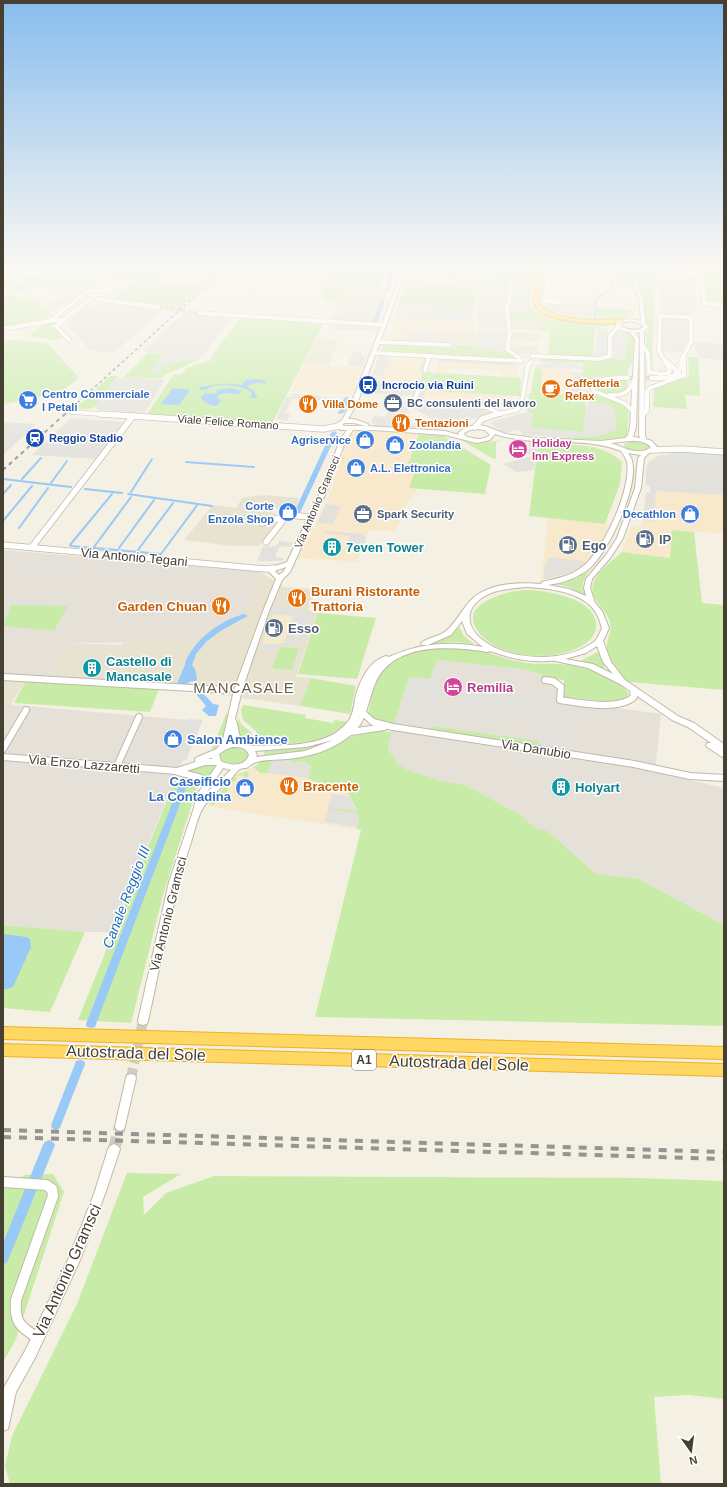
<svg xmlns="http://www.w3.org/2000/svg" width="727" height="1487" viewBox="0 0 727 1487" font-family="Helvetica,sans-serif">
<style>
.residential{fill:#e8e3d1}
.commercial{fill:#f8e9cc}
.industrial{fill:#e5e1d9}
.green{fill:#c8eca8}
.parking{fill:#e3e1dc}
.water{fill:#99c9f7}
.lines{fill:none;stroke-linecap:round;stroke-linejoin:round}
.stream-far1{stroke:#99c9f7;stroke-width:1.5}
.stream{stroke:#99c9f7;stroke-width:2}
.canal{fill:#99c9f7;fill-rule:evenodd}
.minor-tunnel{stroke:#d1cdc0;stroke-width:4;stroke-dasharray:4 2;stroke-linecap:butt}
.tertiary-tunnel-far1{stroke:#d1cdc0;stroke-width:10;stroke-dasharray:10 5;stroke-linecap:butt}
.tertiary-tunnel{stroke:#d1cdc0;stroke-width:12;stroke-dasharray:12 6;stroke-linecap:butt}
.minor-far3-casing{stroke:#c0b9a5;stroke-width:5}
.minor-far2-casing{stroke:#c0b9a5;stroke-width:7}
.minor-far1-casing{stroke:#c0b9a5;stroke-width:8}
.minor-casing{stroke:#c0b9a5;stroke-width:12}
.tertiary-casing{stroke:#c0b9a5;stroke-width:2}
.trunk-casing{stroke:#ecb225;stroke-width:2}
.motorway-casing{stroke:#ecb225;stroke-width:2}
.minor-far3{stroke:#fff;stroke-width:4}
.minor-far2{stroke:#fff;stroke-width:5.5}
.minor-far1{stroke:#fff;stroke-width:6}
.minor{stroke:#fff;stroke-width:10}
.tertiary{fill:#fff;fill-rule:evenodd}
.trunk{fill:#ffe07a;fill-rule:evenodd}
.motorway{fill:#ffd763;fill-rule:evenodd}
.rail-far2{stroke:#949494;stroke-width:1.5;stroke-dasharray:3 3;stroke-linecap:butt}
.rail-far1{stroke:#949494;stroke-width:2;stroke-dasharray:4 4;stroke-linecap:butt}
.rail{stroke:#949494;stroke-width:4;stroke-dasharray:8 8;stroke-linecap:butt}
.labels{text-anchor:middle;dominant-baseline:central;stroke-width:3;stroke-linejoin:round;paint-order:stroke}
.far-food-label{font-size:11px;font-weight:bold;fill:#c56008;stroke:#fff;text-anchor:start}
.far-transit-label{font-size:11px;font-weight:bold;fill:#164399;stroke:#fff;text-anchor:start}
.far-shop-label{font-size:11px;font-weight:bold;fill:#366cbe;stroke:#fff;text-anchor:start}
.far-service-label{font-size:11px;font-weight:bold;fill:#4e5e75;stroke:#fff;text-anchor:start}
.far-street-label{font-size:11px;fill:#464033;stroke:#fff}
.far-hotel-label{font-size:11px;font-weight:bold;fill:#b23c85;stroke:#fff;text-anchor:start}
.shield{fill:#fff;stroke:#7e7970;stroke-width:1}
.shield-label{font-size:12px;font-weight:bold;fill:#464033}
.service-label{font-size:13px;font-weight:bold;fill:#4e5e75;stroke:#fff;text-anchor:start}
.culture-label{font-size:13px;font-weight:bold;fill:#0d838f;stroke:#fff;text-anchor:start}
.street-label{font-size:13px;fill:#464033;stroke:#fff}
.food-label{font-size:13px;font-weight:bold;fill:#c56008;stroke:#fff;text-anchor:start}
.hotel-label{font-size:13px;font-weight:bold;fill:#b23c85;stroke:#fff;text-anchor:start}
.shop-label{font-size:13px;font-weight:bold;fill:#366cbe;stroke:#fff;text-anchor:start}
.water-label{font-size:14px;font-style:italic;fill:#226fbb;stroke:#fff}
.quarter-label{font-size:15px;letter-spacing:1px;fill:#6a5f49;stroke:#fff}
.near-street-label{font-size:16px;fill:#464033;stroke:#fff}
</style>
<rect width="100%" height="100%" fill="#f4f0e3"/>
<g class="residential">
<path d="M412 269H492L510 270 508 278 474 289 476 290 405 286Z"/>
<path d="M477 291 509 292 504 308 506 330 478 329Z"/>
<path d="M341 296 386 298 379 323 331 320Z"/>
<path d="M511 321 542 322V331L512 329Z"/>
<path d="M331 324 377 327V331L329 329Z"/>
<path d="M430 330 478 333V345L426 342Z"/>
<path d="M513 332 541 334 540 342 512 340Z"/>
<path d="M317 338 337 340 336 349 328 365 304 364Z"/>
<path d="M511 345 539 346 538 354 515 353 511 351Z"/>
<path d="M264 495 299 498 296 509 275 508 272 513H276L275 516 255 523 258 526 272 523 277 527 259 546H232L184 540 213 505 236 508 242 498Z"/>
<path d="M261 572 283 587 317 589 308 610 318 613 296 677 311 678 300 706 138 683 47 678 66 643 122 645 123 643 142 641 192 642 210 627 244 616Z"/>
<path d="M3 680 25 681 9 708H3Z"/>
</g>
<g class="commercial">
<path d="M345 290 388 293 386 298 341 296Z"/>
<path d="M395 317 475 321 476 333 411 328 405 341 388 340Z"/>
<path d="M405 356 428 357 419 385 368 382 371 375 383 376 390 359 399 360 400 357H405Z"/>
<path d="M438 362 518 366 517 378 500 377 501 372 464 369H449L448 374 436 373Z"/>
<path d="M304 364 362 368 352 395 292 391Z"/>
<path d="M543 368 573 369 571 394 540 392Z"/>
<path d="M429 391 513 395 511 406 426 401Z"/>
<path d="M365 430 419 433 407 467 417 468 409 488 416 489 415 494 409 498 395 531 369 530 357 562 298 558 327 502 351 432Z"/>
<path d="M656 490 724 495V534L673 530 670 558 622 552 631 526 641 527 643 520H654Z"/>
<path d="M548 518 610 524 601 545 583 566 566 576 541 582Z"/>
<path d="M273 614 293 616 284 643 262 645Z"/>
<path d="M308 756 343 777 361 830 207 806 236 775 247 771 266 759 297 758Z"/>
</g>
<g class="industrial">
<path d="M543 303H594L593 319 568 316 554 312 547 308Z"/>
<path d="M3 550 261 572 244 616 210 627 192 642 66 643 48 679 3 676Z"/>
<path d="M437 660 522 669 560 681V699L615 705 617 708 661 714 655 772 724 788V925L637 878 596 874 548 831 534 828 521 815 465 785 442 781 422 775 408 770 398 764 389 752 388 745 409 677Z"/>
<path d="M3 704 199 721 112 932H85L3 925Z"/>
</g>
<g class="green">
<path d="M122 269H170L156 282 198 287 218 269H223L178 310 113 299 134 280 111 278Z"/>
<path d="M333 269H388L377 291 345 289 336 303 326 300 320 295 331 279Z"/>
<path d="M511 269H538L534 290 531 291 530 306C544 323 570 323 590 323 598 324 605 324 612 327L595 326 593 357 548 355 551 323 549 331H542V322L511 321 510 311 525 312 529 283 510 282 508 291 474 290 476 281 493 282 496 277 508 278Z"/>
<path d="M618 269H626L634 287 616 285Z"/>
<path d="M633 269 663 272 655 274 652 371 651 370 650 353 646 346V332L650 329V326L646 322C647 303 641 287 633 269Z"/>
<path d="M648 269 724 274V302L706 301 704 274Z"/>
<path d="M663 273 696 275 699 277 698 280 658 277V274Z"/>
<path d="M7 276 101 277 92 285 53 291 46 286 38 287 41 286 39 284 28 286 21 280 19 281 28 289 12 291 3 283V278Z"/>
<path d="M405 286 476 290 475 308 398 304Z"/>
<path d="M14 295 18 299 36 298 42 304 39 305 42 308H45L51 315 43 319 3 327V297Z"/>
<path d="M597 307 635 310C630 323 608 320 597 319Z"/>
<path d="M240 318 311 323 310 325 323 324 272 423 147 414 174 374 180 375 187 368 211 360 213 357H211Z"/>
<path d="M56 322 51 327 54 328 62 338 56 340 29 336 44 324Z"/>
<path d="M613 333H626L634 336 632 363 628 369V375C613 375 594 375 582 384L583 363 539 362 541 358 601 360 611 358 626 359Z"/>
<path d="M13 340 47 343 79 378 58 394 3 404V342Z"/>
<path d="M384 343 456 349 457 345 478 346V349L504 351 517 358 513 360 505 358 381 351Z"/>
<path d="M148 353 163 354 151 372 158 373 164 365 178 361 201 358 177 370 166 374 162 378 124 377Z"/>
<path d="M688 357H698L700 396 685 395 687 409 653 407 654 391 653 389 688 377 689 375Z"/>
<path d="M535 368 543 369 540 393 585 396 586 411 583 432 531 428 528 412 527 411 529 393H533L531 392Z"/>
<path d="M423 372 521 378 520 396 368 387 369 382 419 385Z"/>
<path d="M110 376H118L95 407 88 409H75Z"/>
<path d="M620 380H628L627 389C619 396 603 397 596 387L604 382Z"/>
<path d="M586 390 591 393 622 404 629 410 627 436 615 441 605 442 556 439 549 437 573 438 574 436 592 437 608 433 613 408 605 404 588 403Z"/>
<path d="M419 433 442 435 491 465 485 494 409 488 416 468 407 467Z"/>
<path d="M452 435 477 443 504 440 496 442V459L492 458Z"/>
<path d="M632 441H640L649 445V449C641 453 633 452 625 448L624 444Z"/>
<path d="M549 443C575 445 602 443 622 462L620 484 605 524 529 516 538 446Z"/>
<path d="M672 530 694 532 702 603 724 605V690L628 682C617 674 604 657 607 643 609 634 613 628 609 619 604 607 589 599 593 584 597 571 612 561 622 552L670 558Z"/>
<path d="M590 570C584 578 580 585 585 595L569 587 555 584 575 579Z"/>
<path d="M525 590C545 590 600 598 596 628 595 638 585 645 576 649 549 661 499 658 479 633 456 604 505 591 525 590Z"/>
<path d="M11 605 68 606 54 631 3 626Z"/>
<path d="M318 613 376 618 357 679 298 674Z"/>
<path d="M459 627 464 636 474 644 456 642 430 644 448 637Z"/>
<path d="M443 646C456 648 471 647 483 651 496 655 508 660 521 662 534 665 546 663 558 664 579 665 619 674 629 695L626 699 613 702 564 697V680L543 678 542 675 522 669 437 660 430 679 409 677 394 725 374 721 368 714C371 701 371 686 379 675 392 654 421 650 443 646Z"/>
<path d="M280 647 299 648 292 670 272 668Z"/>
<path d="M599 651 605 667 602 668 579 662Z"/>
<path d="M311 678 356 686 350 714 300 706Z"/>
<path d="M26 680 159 689 150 712 14 703Z"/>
<path d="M243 705 306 715 305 718 333 723 335 720 349 722C327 744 305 742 277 744 271 744 266 745 261 745L256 731 243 720 241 710Z"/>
<path d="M228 713C223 736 228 736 210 754L226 714Z"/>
<path d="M238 718 242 725 251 732 254 745C240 742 235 732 238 718Z"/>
<path d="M432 726 538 741 537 746 430 729Z"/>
<path d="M380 731 392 732 388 745 389 751 398 764 408 770 442 781 465 785 521 815 535 828 548 831 596 874 637 878 724 925V1026L315 1017 361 830 357 829 359 819 357 813 328 809V808L357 810 345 787 329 785 328 789 308 778 311 765 306 764 307 762 292 763V761L273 759 267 773H260L253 767 266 759 297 758 312 755 326 750 353 736Z"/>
<path d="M340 736 341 737 309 751 265 756 263 750C290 747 315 748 340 736Z"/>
<path d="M234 747 247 751 249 754 247 760C239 765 225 769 220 757L222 752Z"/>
<path d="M211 764 214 765 215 768 209 780 201 774 186 772 202 765Z"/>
<path d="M247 771 249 775 248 777 244 778 243 775 236 776V780L231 783 225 796 219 795 214 805 209 804 236 775Z"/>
<path d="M176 778 192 781 197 788 163 895 131 1023 78 1020Z"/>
<path d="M3 925 85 932 50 1012 3 1008Z"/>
<path d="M127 1173 181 1174 143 1197 144 1215 166 1193 214 1176 638 1178 724 1181V1399L689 1395 654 1397 661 1484H10L5 1466 12 1436 77 1304Z"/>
<path d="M53 1174 64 1192 16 1339 3 1362V1185L25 1175Z"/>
</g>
<g class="parking">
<path d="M661 280 694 281 695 312H691V315H687L688 340 682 352 662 351Z"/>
<path d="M515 285H528L526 288H528V291L524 312 510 311 513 290Z"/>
<path d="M86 287 53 312 45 304 61 298 64 294V291Z"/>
<path d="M113 303 164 311 114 352 91 351 66 323 84 307Z"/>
<path d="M398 304 475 308 471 321 395 317Z"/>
<path d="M182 314 232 318 201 358 178 361 164 365 158 373 150 372 163 354 143 352Z"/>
<path d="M597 326H604V329H608V339H613V333L626 334V359L614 358V351H606V356L595 355Z"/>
<path d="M409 330 429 331 426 342 457 344 456 349 414 346 415 343 387 341 388 340 405 341Z"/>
<path d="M478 330 507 331 504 351 478 349Z"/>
<path d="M694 342 722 344 724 351V360L698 358Z"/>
<path d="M354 351 362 352 361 356H366L363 367 347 366Z"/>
<path d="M379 354 428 357 424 371H420L423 357 387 356 386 359H390L383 376 372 375Z"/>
<path d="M437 357 509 362 518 364V366L437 362Z"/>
<path d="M547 362 576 363 577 366H583V369L536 368V365L547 364Z"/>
<path d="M573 372H583L582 394H571Z"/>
<path d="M124 377 160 379 164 380V382L144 413 96 409 95 406 115 380Z"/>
<path d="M372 388 426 391 423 402H412L414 396 370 393Z"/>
<path d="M293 394 320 395V397L338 398 334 408 323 407 325 400 292 399 285 413 290 414 287 421 276 419 286 397H292Z"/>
<path d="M588 403 605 404 615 409 616 431H611L608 433 597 437 574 436V438L522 435V432L518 430 504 433 489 422 528 412 533 414 531 428 583 432Z"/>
<path d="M424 404 481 408 491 414 468 420 470 422 446 428 412 407Z"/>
<path d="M386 405 409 407 408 411 412 412 411 413 396 412 392 423 440 427 442 429 439 430 375 426V424L371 423 374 416 386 417 388 410H385Z"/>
<path d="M71 418 125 422 96 459 32 455Z"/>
<path d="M3 422 36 424 3 455Z"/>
<path d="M529 440 539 441 534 470 517 472 503 464 531 456 524 451 532 448 528 445Z"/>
<path d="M677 452 724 454V495L656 491 654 521 643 520 646 493H650V485H646V467L649 462 658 456Z"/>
<path d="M326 504 341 506 333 524 317 523Z"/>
<path d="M325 531 364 534 363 536 367 537 362 549 346 548 350 536 324 533Z"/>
<path d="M280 541 293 543 290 547 280 546 275 557 284 558 282 561H257L263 547 276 546Z"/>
<path d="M548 557 585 561 580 567 569 573 544 579V566H546Z"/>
<path d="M19 563H61L60 567H69L68 571H15Z"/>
<path d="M274 607 303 609 310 612 311 617 302 644 276 647 273 652 260 651 262 645 284 643 293 616 271 614Z"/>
<path d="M432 676 445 678 436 704 457 706 464 687 569 703 566 742H560L559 747 540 745 547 711 530 708 527 719 461 709 457 710 451 727 430 725 428 729 396 725 410 678 431 680Z"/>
<path d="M188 719 203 720 186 760 176 762 170 761Z"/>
<path d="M273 759 292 761 293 763 299 764 300 761 307 762 306 764 311 765 308 778 267 773Z"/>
<path d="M332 794 349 796 357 811 328 808Z"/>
<path d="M328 809 357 813 359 819 358 827 324 822Z"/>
</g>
<g class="water">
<path d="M254 379 264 380 268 384 257 383 246 386 254 391 258 398H250L252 395 251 392C240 385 226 384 214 386 208 388 206 392 199 389L200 387C216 385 224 382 242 385L246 380Z"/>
<path d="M173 388 190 390 179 405 161 404Z"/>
<path d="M231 388 242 391 239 394 225 393 218 395 217 398 222 400 216 406C210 405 203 403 201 397L205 393 213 394 218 392 215 390Z"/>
<path d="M186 662 192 663V665L195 669 197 679 196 681H191L186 684H177Z"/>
<path d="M196 694H204L213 704 219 705 216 716H209L202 710 206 706Z"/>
<path d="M3 934 27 937 30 939 31 947 13 987 3 990Z"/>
</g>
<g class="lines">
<path class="stream-far1" d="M595 320 596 299 611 288 617 269"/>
<g class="stream">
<path d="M186 462 254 467"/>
<path d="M3 479 71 487"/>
<path d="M22 479 41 458"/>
<path d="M51 483 67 461"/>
<path d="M85 489 122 493"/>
<path d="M131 492 152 459"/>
<path d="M3 494 11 485"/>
<path d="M128 494 212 506"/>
<path d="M3 521 32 486"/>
<path d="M19 528 48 488"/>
<path d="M70 545 112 494"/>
<path d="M71 546 161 554 198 504"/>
<path d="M94 547 131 497"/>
<path d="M119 548 154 500"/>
<path d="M138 550 173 503"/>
</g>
<g class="canal">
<path d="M392 269H396L388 292 384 293Z"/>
<path d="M381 299 385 300 376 324 372 325Z"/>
<path d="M345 397 350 398 344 413 339 414 338 413Z"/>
<path d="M334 431 337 433 299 515 296 517 294 516 293 515 331 433Z"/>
<path d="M244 614 248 616 246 617 222 630 207 641 196 654 192 665H186L185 663C195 639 219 621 244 614Z"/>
<path d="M186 775 190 778 96 1024 95 1027 91 1028 87 1027 86 1024 182 778Z"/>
<path d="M80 1060 84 1061 85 1064 61 1125 60 1128 56 1130 52 1128 51 1125 75 1064 76 1061Z"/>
<path d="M49 1140 53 1142 55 1145 9 1258 7 1262 3 1264V1243L43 1145 45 1142Z"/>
</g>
<g class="minor-tunnel">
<path d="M158 307 199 313"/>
<path d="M628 378H651"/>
</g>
<path class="tertiary-tunnel-far1" d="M131 1078 143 1021"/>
<path class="tertiary-tunnel" d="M114 1149 120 1126"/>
<g class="minor-far3-casing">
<g id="minor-far3">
<path d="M555 269 550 273 544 301 565 303"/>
<path d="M640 269 699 274 703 277 704 303"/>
<path d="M3 277 16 275 109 276"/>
<path d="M401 278 456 282"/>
<path d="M103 281 108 293"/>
<path d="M92 290 117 269"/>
<path d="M511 292 507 309 510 334 507 349 519 358"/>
<path d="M97 299 158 307"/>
<path d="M704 303 724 306"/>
<path d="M199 313 384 325"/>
<path d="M660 316 689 317 691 320V342L682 359 679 373 676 375V370L663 358 659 351Z"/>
<path d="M64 319 50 321 86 292 95 290 106 291"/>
<path d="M3 329 50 321"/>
<path d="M69 340 56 326 90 299"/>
<path d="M378 342 450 345"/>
<path d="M643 346 648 353 649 372 661 374 669 373 670 370 665 362"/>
<path d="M374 353 521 361"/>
<path d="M532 356 599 359 610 356V336L618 327"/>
<path d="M425 371 429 356"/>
<path d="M628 378C615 378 600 377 591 387L594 391 624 403 633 411"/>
<path d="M651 378H666L676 375"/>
<path d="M418 391 414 403 486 407 501 414"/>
<path d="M609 395C624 396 630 392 635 378"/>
<path d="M72 412 116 415"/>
<path d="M493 415 517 410 521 406 528 365 531 362"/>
<path d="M642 415 647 411V391L650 388 684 375V357"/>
</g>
</g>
<g class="minor-far2-casing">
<g id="minor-far2">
<path d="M100 414 133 416"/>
<path d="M642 415 643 414"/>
<path d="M475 427 482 419 497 414"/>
<path d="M652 450 682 449 724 452"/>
<path d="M262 523 287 516"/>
<path d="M266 542 287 515 312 517"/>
<path d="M3 545 265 569 274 568"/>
<path d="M32 547 133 416 323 429 340 426"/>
</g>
</g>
<g class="minor-far1-casing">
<g id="minor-far1">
<path d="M3 677 226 690"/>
<path d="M545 680 553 681 561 687 560 700C580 703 618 711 634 697L633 689"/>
<path d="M363 713 373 722 393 727 634 764 690 776 724 778"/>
<path d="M351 732 384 727"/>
<path d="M3 749 26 710"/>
<path d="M3 757 177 771 205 762H217"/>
<path d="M198 760 217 752"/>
<path d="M117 766 139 717"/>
<path d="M178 772 198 777 209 783"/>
</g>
</g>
<g class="minor-casing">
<path id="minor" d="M3 1182 46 1185 52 1189 53 1196 16 1300C14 1322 20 1327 38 1338"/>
</g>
<g class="tertiary-casing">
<g id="tertiary">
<path d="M403 269H407L357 404 348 419H354L368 424 369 425 367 426 445 431 459 435 458 433 466 427 478 425 485 426 506 434 534 438 601 441 625 438 628 435 630 427 635 339 630 332 622 331 615 326 618 321 630 319 641 321 639 299 627 269H631L643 299 646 324 649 327 644 331 645 435 646 439 652 441 657 447 654 451 649 453 644 458 641 488 623 538 611 557 592 579 590 588 595 603 602 611 609 628 603 641 611 662 625 680 678 716 694 723 724 744V750H722L724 751V758L707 747 706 745 707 743H711L688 727 672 720 620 684 588 668 560 662C552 659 545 662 536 661 520 661 505 656 490 651L487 652C450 646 392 642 375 684 367 703 367 722 351 735 333 750 309 757 287 759 277 760 263 759 254 763 251 764 249 767 246 768 244 768 242 768 240 769 237 771 234 775 232 778 222 787 210 796 203 808 197 817 194 835 190 845 172 903 161 962 148 1021L147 1024 143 1025 139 1024 138 1021 169 882 194 808 196 796 217 765 213 762 211 755 219 746 223 739 234 690 263 611 276 579 268 571 272 567 287 562 319 495 340 440 347 430H340V428L336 424 342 420 351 404ZM630 321 639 323 644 327C636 332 628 330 620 326L622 323ZM640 332 639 435 640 438 633 437 636 427 639 339 635 333ZM345 423H354L365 426H344L342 424ZM478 429 485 430 490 435C482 441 474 439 465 436L464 433 470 430ZM353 430H373L445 435 477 443 490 440 495 434C536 448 581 435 621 451 623 454 626 458 627 462 632 488 603 552 582 567 570 577 556 578 542 582L541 584C519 582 488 583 471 600 462 609 456 623 446 631 439 637 428 637 421 643L422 645H428L451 635 462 621 467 634 483 647C451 641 419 643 389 657L386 656C368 661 359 683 355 699 354 706 353 714 349 720 345 726 338 732 330 736 307 747 277 745 251 746 244 742 239 738 238 729 237 725 237 722 235 719L242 690 269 611 282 580 290 572 325 495 346 440ZM629 441C638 441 645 441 651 447 640 457 623 447 611 443ZM628 453 641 455 638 458 635 488 617 538 606 555 586 579 584 588 586 596 569 589 548 585C563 583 578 578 590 568 609 551 639 486 632 461 632 458 629 455 628 453ZM286 567 284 571 279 575 275 571ZM527 587C548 588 585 592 596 613 599 617 600 623 602 628 600 632 598 638 595 641 570 662 517 661 490 645 464 630 461 606 491 593 502 589 515 588 527 587ZM597 646 603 662 613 674 593 664 565 659 586 653ZM232 736 236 742 229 743ZM333 740 305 751 256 757 257 755 255 751 306 747ZM232 747C240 747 246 747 249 755 245 767 230 766 221 761L219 754 225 750ZM223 768 231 770 207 792Z"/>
<path d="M131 1074 135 1075 136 1078 125 1126 124 1129 120 1131 116 1129 115 1126 126 1078 127 1075Z"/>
<path d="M114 1144 118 1146 120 1149 105 1194 80 1260 35 1358 16 1392 8 1429 3 1431V1389L26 1349 68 1260 94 1194 108 1149 110 1146Z"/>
</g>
</g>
<g class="trunk-casing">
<g id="trunk">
<path d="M539 269H545L539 303C554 323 599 320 622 319L625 321C615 328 558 321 546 315 540 312 537 309 533 303Z"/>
<path d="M677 269 724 270V274L680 271Z"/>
</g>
</g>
<g class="motorway-casing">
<g id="motorway">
<path d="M3 1027 724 1047V1059L3 1039Z"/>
<path d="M3 1044 724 1064V1076L3 1056Z"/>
</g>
</g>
<use href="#minor-far3" class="minor-far3"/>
<use href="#minor-far2" class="minor-far2"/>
<use href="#minor-far1" class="minor-far1"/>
<use href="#minor" class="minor"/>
<use href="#tertiary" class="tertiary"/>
<use href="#trunk" class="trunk"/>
<use href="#motorway" class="motorway"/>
<path class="rail-far2" d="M64 415 225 269"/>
<path class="rail-far1" d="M3 470 65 414"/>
<g class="rail">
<path d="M3 1130 724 1152"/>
<path d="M3 1137 724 1159"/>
</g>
</g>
<linearGradient id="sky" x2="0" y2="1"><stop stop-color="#88bcee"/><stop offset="0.56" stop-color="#faf8f2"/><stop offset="1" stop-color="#faf8f2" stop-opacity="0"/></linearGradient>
<rect width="727" height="477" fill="url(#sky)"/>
<defs>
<g id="bus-disc" transform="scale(1)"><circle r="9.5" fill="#1a4fb4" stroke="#fff"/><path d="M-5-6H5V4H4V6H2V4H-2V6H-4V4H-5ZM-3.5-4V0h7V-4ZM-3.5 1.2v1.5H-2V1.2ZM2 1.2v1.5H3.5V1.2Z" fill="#fff"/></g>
<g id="cafe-disc" transform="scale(1)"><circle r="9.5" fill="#e8710a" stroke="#fff"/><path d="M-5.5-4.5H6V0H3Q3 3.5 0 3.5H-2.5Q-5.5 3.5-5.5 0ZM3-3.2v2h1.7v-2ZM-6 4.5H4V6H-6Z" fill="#fff"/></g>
<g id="supermarket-disc" transform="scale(1)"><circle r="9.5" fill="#3f7fe0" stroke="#fff"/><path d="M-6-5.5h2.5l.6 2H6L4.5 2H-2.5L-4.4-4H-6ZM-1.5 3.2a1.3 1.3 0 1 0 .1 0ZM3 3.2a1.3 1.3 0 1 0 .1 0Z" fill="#fff"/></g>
<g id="office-disc" transform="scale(1)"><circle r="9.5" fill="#5c6f8a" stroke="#fff"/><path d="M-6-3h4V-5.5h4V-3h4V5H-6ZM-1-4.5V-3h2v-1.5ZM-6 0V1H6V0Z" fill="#fff"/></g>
<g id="restaurant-disc" transform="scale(1)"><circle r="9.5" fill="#e8710a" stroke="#fff"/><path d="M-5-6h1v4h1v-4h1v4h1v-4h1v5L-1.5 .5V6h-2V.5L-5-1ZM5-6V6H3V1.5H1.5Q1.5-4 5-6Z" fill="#fff"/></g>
<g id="station-disc" transform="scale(1)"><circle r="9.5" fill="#1a4fb4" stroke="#fff"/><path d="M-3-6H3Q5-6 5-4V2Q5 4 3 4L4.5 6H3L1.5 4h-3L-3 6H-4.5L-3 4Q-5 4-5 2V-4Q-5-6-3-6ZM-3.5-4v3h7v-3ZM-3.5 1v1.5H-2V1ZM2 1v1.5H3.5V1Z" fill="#fff"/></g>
<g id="shop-disc" transform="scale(1)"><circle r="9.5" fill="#3f7fe0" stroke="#fff"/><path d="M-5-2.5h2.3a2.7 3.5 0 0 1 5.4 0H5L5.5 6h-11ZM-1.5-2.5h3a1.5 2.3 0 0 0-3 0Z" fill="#fff"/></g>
<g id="hotel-disc" transform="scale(1)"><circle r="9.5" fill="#d1479c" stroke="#fff"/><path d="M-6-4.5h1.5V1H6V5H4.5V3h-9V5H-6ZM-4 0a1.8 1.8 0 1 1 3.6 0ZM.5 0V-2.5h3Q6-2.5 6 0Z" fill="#fff"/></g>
<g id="fuel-disc" transform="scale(1)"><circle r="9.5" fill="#5c6f8a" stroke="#fff"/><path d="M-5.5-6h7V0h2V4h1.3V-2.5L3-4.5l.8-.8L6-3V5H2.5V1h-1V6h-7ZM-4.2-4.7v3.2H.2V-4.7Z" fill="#fff"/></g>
<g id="building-disc" transform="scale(1)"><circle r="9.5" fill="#0f9aa8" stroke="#fff"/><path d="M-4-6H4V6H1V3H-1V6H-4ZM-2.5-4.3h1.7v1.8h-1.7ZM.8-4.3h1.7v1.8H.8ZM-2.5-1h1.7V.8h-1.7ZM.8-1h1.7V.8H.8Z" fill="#fff"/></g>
</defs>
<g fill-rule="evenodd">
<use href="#bus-disc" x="368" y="385"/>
<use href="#cafe-disc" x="551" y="389"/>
<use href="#supermarket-disc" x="28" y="400"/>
<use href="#office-disc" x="393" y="403"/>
<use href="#restaurant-disc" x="308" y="404"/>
<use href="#restaurant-disc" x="401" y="423"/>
<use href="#station-disc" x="35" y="438"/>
<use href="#shop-disc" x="365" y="440"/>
<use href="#shop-disc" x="395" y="445"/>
<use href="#hotel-disc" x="518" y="449"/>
<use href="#shop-disc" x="356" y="468"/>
<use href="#shop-disc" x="288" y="512"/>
<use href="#office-disc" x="363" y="514"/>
<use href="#shop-disc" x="690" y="514"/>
<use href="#fuel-disc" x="645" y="539"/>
<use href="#fuel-disc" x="568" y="545"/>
<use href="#building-disc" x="332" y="547"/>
<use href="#restaurant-disc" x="297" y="598"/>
<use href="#restaurant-disc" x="221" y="606"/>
<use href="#fuel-disc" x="274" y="628"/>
<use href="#building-disc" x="92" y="668"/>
<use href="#hotel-disc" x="453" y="687"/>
<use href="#shop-disc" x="173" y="739"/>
<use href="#restaurant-disc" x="289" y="786"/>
<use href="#building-disc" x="561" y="787"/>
<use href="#shop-disc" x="245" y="788"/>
</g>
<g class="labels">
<g class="far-food-label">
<text x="565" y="383">Caffetteria<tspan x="565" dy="13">Relax</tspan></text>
<text x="322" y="404">Villa Dome</text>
<text x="415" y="423">Tentazioni</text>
</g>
<g class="far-transit-label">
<text x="382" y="385">Incrocio via Ruini</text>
<text x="49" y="438">Reggio Stadio</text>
</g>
<g class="far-shop-label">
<text x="42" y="394">Centro Commerciale<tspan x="42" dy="13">I Petali</tspan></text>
<text x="351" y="440" text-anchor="end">Agriservice</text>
<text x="409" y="445">Zoolandia</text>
<text x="370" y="468">A.L. Elettronica</text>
<text x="274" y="506" text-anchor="end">Corte<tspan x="274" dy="13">Enzola Shop</tspan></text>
<text x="676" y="514" text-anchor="end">Decathlon</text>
</g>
<g class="far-service-label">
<text x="407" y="403">BC consulenti del lavoro</text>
<text x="377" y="514">Spark Security</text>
</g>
<g class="far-street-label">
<text transform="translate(228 422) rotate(4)">Viale Felice Romano</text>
<text transform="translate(317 502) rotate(-67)">Via Antonio Gramsci</text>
</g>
<g class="far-hotel-label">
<text x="532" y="443">Holiday<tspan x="532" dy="13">Inn Express</tspan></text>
</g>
<rect class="shield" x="352" y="1050" width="24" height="20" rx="3"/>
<g class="shield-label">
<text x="364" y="1060">A1</text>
</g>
<g class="service-label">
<text x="659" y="539">IP</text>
<text x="582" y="545">Ego</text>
<text x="288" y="628">Esso</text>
</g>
<g class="culture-label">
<text x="346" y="547">7even Tower</text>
<text x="106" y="661">Castello di<tspan x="106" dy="15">Mancasale</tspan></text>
<text x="575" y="787">Holyart</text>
</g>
<g class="street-label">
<text transform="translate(134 557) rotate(5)">Via Antonio Tegani</text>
<text transform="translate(536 749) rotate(9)">Via Danubio</text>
<text transform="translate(84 764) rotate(5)">Via Enzo Lazzaretti</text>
<text transform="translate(168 914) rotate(-76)">Via Antonio Gramsci</text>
</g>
<g class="food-label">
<text x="311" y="591">Burani Ristorante<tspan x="311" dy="15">Trattoria</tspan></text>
<text x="207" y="606" text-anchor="end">Garden Chuan</text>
<text x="303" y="786">Bracente</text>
</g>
<g class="hotel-label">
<text x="467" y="687">Remilia</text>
</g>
<g class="shop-label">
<text x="187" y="739">Salon Ambience</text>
<text x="231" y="781" text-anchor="end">Caseificio<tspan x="231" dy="15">La Contadina</tspan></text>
</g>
<g class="water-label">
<text transform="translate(126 897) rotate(-69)">Canale Reggio III</text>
</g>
<g class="quarter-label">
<text x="244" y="687">MANCASALE</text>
</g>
<g class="near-street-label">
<text transform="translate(136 1053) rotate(2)">Autostrada del Sole</text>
<text transform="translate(459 1063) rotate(2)">Autostrada del Sole</text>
<text transform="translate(67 1271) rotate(-66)">Via Antonio Gramsci</text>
</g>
</g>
<rect width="727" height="1487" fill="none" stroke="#464033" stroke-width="8"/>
<g transform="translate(691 1451) rotate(166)" stroke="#ffffff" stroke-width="3" paint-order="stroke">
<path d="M0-3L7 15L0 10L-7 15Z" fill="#464033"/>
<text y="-6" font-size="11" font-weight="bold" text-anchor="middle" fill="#464033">N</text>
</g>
</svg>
